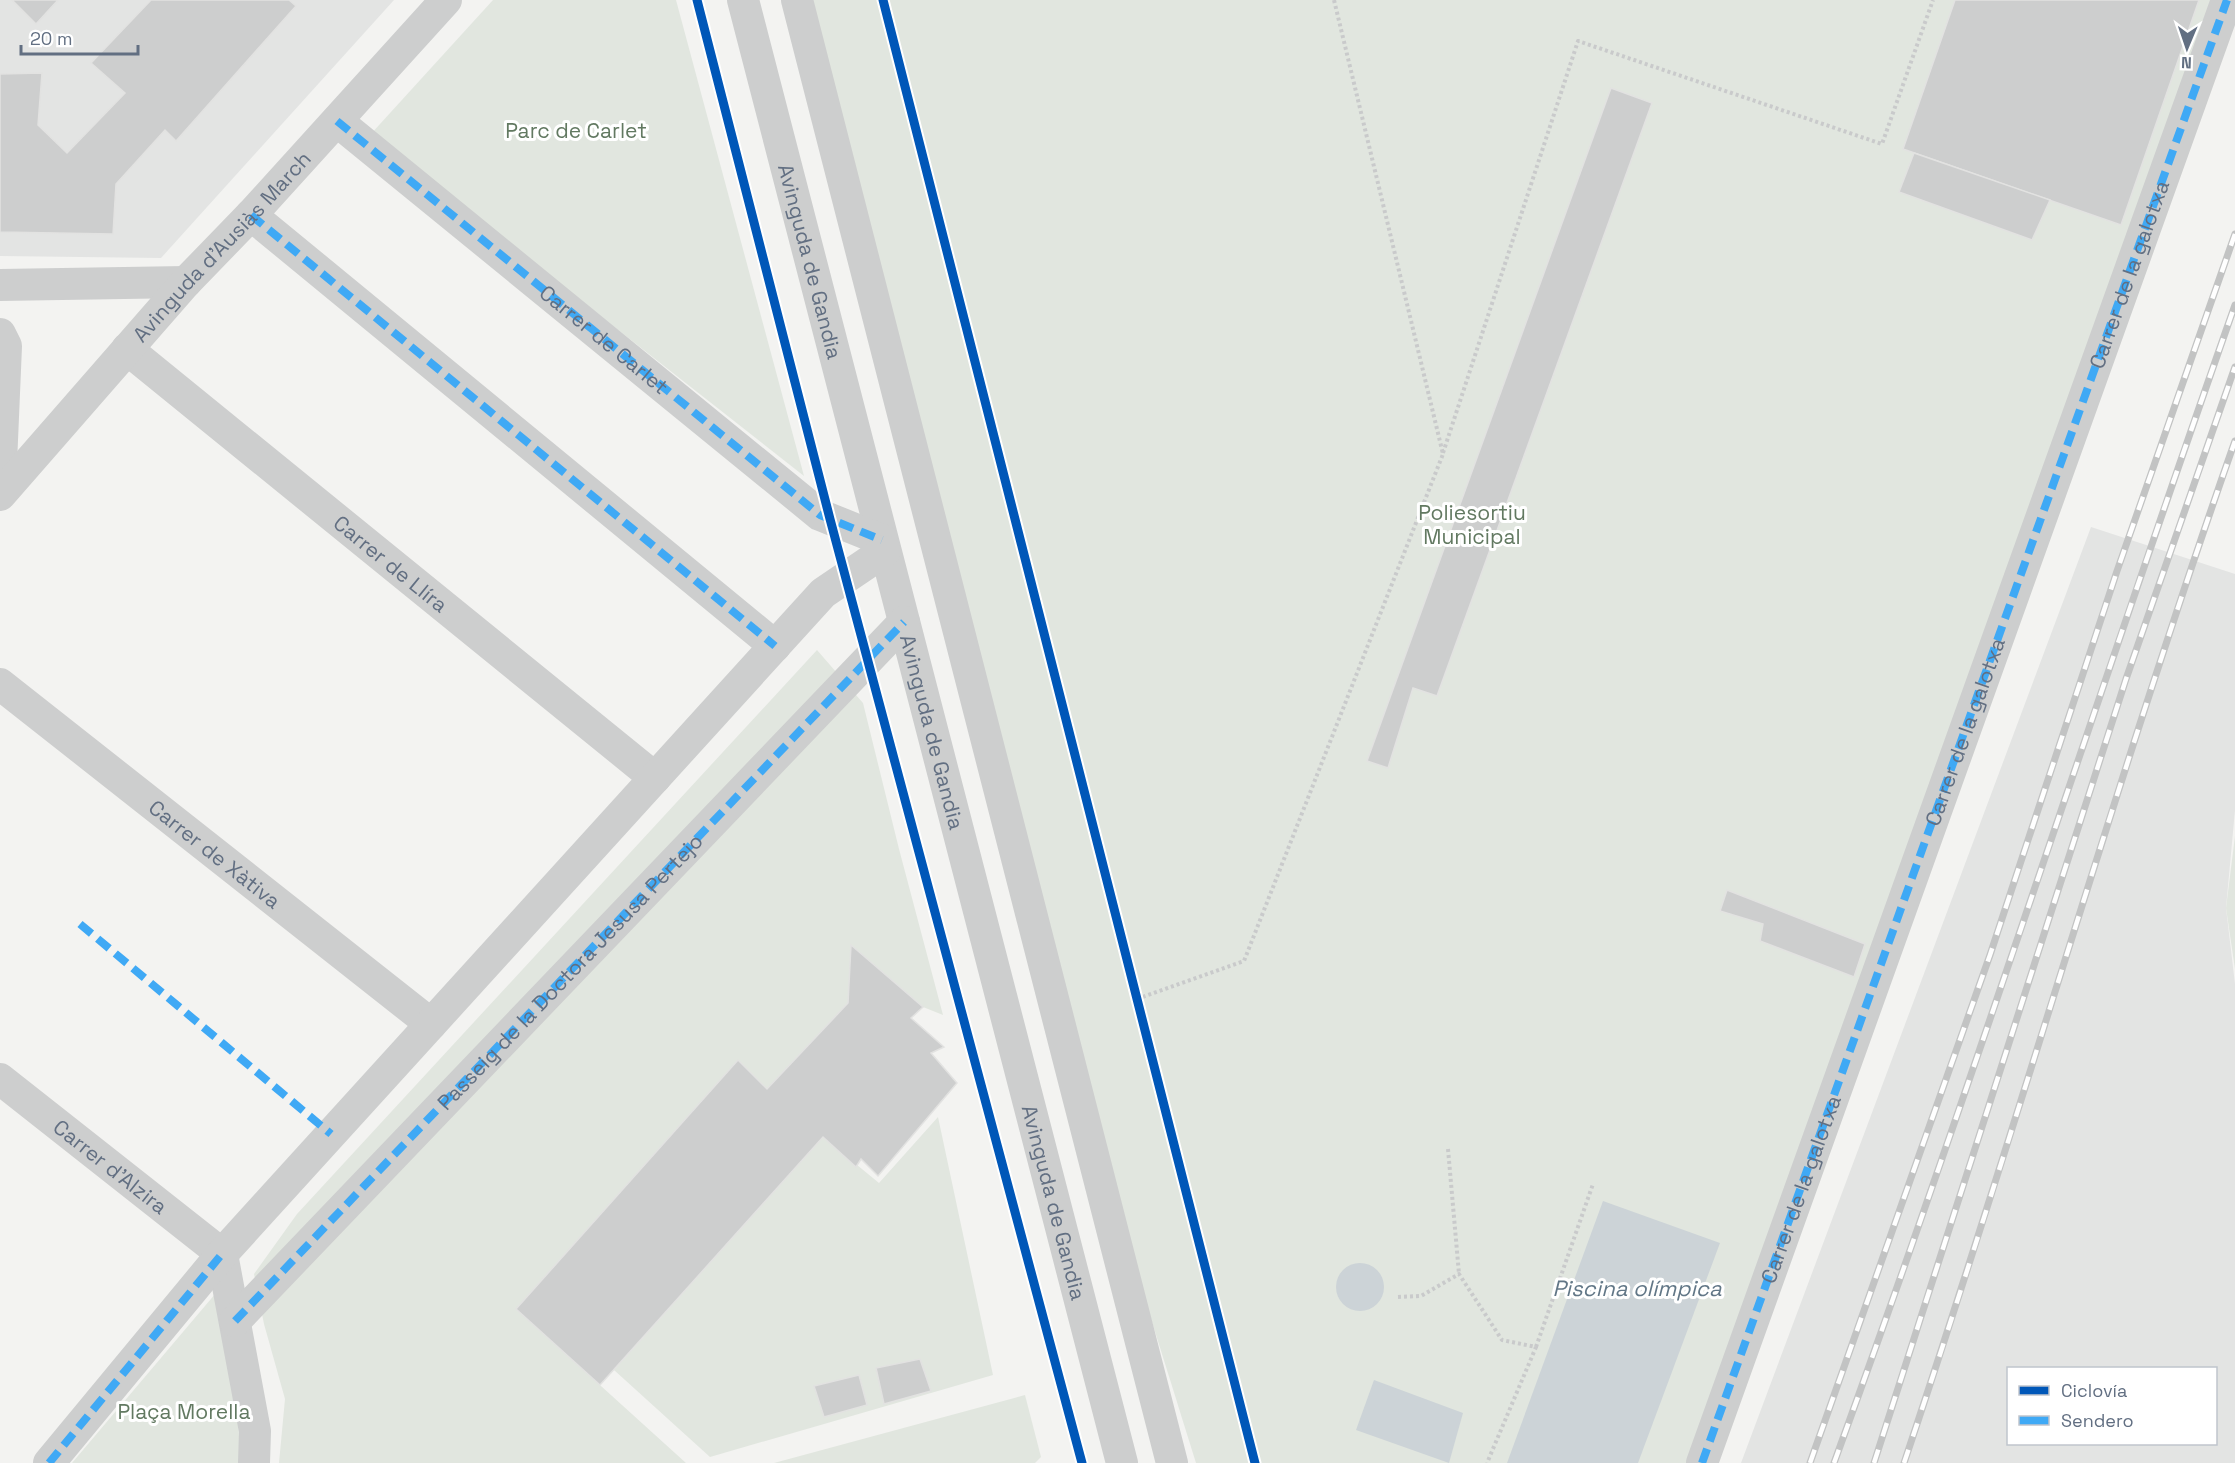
<svg xmlns="http://www.w3.org/2000/svg" width="2235" height="1463" viewBox="0 0 2235 1463" font-family="'Space Grotesk',sans-serif">
<style>
.built{fill:#e3e4e3;fill-rule:evenodd}
.green{fill:#e1e6df}
.water{fill:#ccd3d7}
.building{fill:#cdcece;stroke:#e2e2e1;stroke-width:1.5}
.lines{fill:none;stroke-linecap:round;stroke-linejoin:round}
.path{stroke:#c9cacb;stroke-width:4;stroke-dasharray:3 3;stroke-linecap:butt}
.street{stroke:#cdcece;stroke-width:32}
.rail-casing{stroke:#c2c3c3;stroke-width:7}
.rail{stroke:#fff;stroke-width:4.5;stroke-dasharray:14;stroke-linecap:butt}
.quiet{stroke:#3fa9f5;stroke-width:8;stroke-dasharray:15 8;stroke-linecap:butt}
.cycleway-casing{stroke:#fff;stroke-width:13}
.cycleway{stroke:#0057b8;stroke-width:9}
.labels{text-anchor:middle;dominant-baseline:central;stroke-width:6;stroke-linejoin:round;paint-order:stroke}
.park-label{font-size:21px;fill:#627961;stroke:#fff}
.street-label{font-size:21px;fill:#626f82;stroke:#fff}
.water-label{font-size:22px;font-style:italic;fill:#627787;stroke:#fff}
</style>
<rect width="100%" height="100%" fill="#f3f3f1"/>
<g class="built">
<path d="M0 0H394L161 258 0 256Z"/>
<path d="M2091 527 2235 574V810L2226 908 2235 984V1463H1741ZM2008 1368H2216V1444H2008Z"/>
</g>
<g class="green">
<path d="M493 0H676L804 476 370 135Z"/>
<path d="M797 0H2216L1690 1463H1196L1060 1027Z"/>
<path d="M817 650 863 703 899 849 943 1015 923 1007 851 946 848 1003 767 1089 738 1060 516 1309 686 1463H279L285 1399 264 1324 254 1274 297 1214Z"/>
<path d="M2235 836V969L2226 908Z"/>
<path d="M938 1117 993 1375 710 1457 614 1370 823 1137 879 1183Z"/>
<path d="M216 1293 238 1412 240 1463H72Z"/>
<path d="M1025 1395 1041 1457 1035 1463H774Z"/>
</g>
<g class="water">
<path d="M1603 1201 1720 1243 1638 1463H1507Z"/>
<circle cx="1360" cy="1287" r="24"/>
<path d="M1374 1380 1463 1413 1449 1463 1356 1430Z"/>
</g>
<g class="building">
<path d="M12 0H58L36 24Z"/>
<path d="M151 0H289L296 6 176 141 165 130 116 184 113 234 0 232V74L42 73 38 125 67 153 125 93 91 63Z"/>
<path d="M1955 0H2199L2121 225 1903 149Z"/>
<path d="M1611 88 1652 103 1437 696 1413 688 1388 768 1367 761Z"/>
<path d="M1914 153 2050 200 2032 240 1899 192Z"/>
<path d="M1727 890 1865 944 1854 977 1760 941 1763 924 1720 911Z"/>
<path d="M851 945 923 1007 911 1018 944 1047 931 1053 957 1083 878 1176 861 1159 856 1167 823 1137 600 1385 516 1309 738 1060 767 1089 848 1003Z"/>
<path d="M920 1359 931 1391 884 1404 876 1368Z"/>
<path d="M859 1375 867 1405 824 1417 814 1386Z"/>
</g>
<g class="lines">
<g class="path">
<path d="M1443 453 1578 41 1882 144 1933 0"/>
<path d="M1137 999 1244 961 1443 454 1334 0"/>
<path d="M1448 1149 1459 1274"/>
<path d="M1398 1297 1421 1296 1459 1274 1502 1340 1536 1347 1487 1463"/>
<path d="M1536 1347 1593 1184"/>
</g>
<g class="street">
<path id="s1" d="M743 0 1122 1463"/>
<path d="M797 0 1172 1463"/>
<path d="M337 121 820 515 882 540"/>
<path d="M251 215 775 646"/>
<path d="M0 285 186 282"/>
<path d="M0 334 6 346 0 487"/>
<path id="s2" d="M127 349 655 778"/>
<path id="s3" d="M0 495 186 282 251 215 446 0"/>
<path id="s4" d="M0 684 431 1024"/>
<path id="s5" d="M0 1079 222 1254"/>
<path d="M222 1254 255 1431 254 1463"/>
<path d="M235 1321 904 622"/>
<path d="M49 1463 222 1254 823 593 885 551"/>
<path id="s6" d="M1702 1463 2227 0"/>
</g>
<g class="rail-casing">
<g id="rail">
<path d="M1810 1463 1990 955 2117 571 2235 234"/>
<path d="M1834 1463C1974 1079 2099 690 2235 305"/>
<path d="M1874 1463 2126 679 2235 367"/>
<path d="M1904 1463C2018 1124 2116 779 2235 441"/>
</g>
</g>
<use href="#rail" class="rail"/>
<g class="quiet">
<path id="s7" d="M337 121 820 515 882 540"/>
<path d="M251 215 775 646"/>
<path d="M80 924 331 1134"/>
<path id="s8" d="M235 1321 904 622"/>
<path d="M49 1463 222 1254"/>
<path d="M1702 1463 2227 0"/>
</g>
<g class="cycleway-casing">
<g id="cycleway">
<path d="M697 0 830 519 1082 1463"/>
<path d="M883 0 1255 1463"/>
</g>
</g>
<use href="#cycleway" class="cycleway"/>
</g>
<g class="labels">
<g class="park-label">
<text x="576" y="130">Parc de Carlet</text>
<text x="1472" y="512">Poliesortiu<tspan x="1472" dy="24">Municipal</tspan></text>
<text x="184" y="1411">Plaça Morella</text>
</g>
<g class="street-label">
<text stroke="none"><textPath href="#s3" startOffset="333">Avinguda d'Ausiàs March</textPath></text>
<text stroke="none"><textPath href="#s1" startOffset="270">Avinguda de Gandia</textPath></text>
<text stroke="none"><textPath href="#s6" startOffset="1263">Carrer de la galotxa</textPath></text>
<text stroke="none"><textPath href="#s7" startOffset="345">Carrer de Carlet</textPath></text>
<text stroke="none"><textPath href="#s2" startOffset="340">Carrer de Llíra</textPath></text>
<text stroke="none"><textPath href="#s1" startOffset="756">Avinguda de Gandia</textPath></text>
<text stroke="none"><textPath href="#s6" startOffset="777">Carrer de la galotxa</textPath></text>
<text stroke="none"><textPath href="#s4" startOffset="274">Carrer de Xàtiva</textPath></text>
<text stroke="none"><textPath href="#s8" startOffset="484">Passeig de la Doctora Jesusa Pertejo</textPath></text>
<text stroke="none"><textPath href="#s5" startOffset="141">Carrer d'Alzira</textPath></text>
<text stroke="none"><textPath href="#s6" startOffset="291">Carrer de la galotxa</textPath></text>
<text stroke="none"><textPath href="#s1" startOffset="1242">Avinguda de Gandia</textPath></text>
</g>
<g class="water-label">
<text x="1637" y="1288">Piscina olímpica</text>
</g>
</g>
<rect x="2007" y="1367" width="210" height="78" fill="#ffffff" stroke="#c0c5cd" stroke-width="1.5"/>
<rect x="2019" y="1386" width="30" height="9" fill="#0057b8" stroke="#c0c5cd" stroke-width="1.5"/>
<text x="2061" y="1397" font-size="18" fill="#626f82">Ciclovía</text>
<rect x="2019" y="1416" width="30" height="9" fill="#3fa9f5" stroke="#c0c5cd" stroke-width="1.5"/>
<text x="2061" y="1427" font-size="18" fill="#626f82">Sendero</text>
<g transform="translate(2187 48) rotate(182)" stroke="#ffffff" stroke-width="4.5" paint-order="stroke">
<path d="M0-4.5L10 22L0 15L-10 22Z" fill="#626f82"/>
<text y="-9" font-size="16" font-weight="bold" text-anchor="middle" fill="#626f82">N</text>
</g>
<path d="M21 45v9h117v-9" fill="none" stroke="#626f82" stroke-width="3"/>
<text x="30" y="45" font-size="18" fill="#626f82" stroke="#ffffff" stroke-width="4.5" paint-order="stroke">20 m</text>
</svg>
